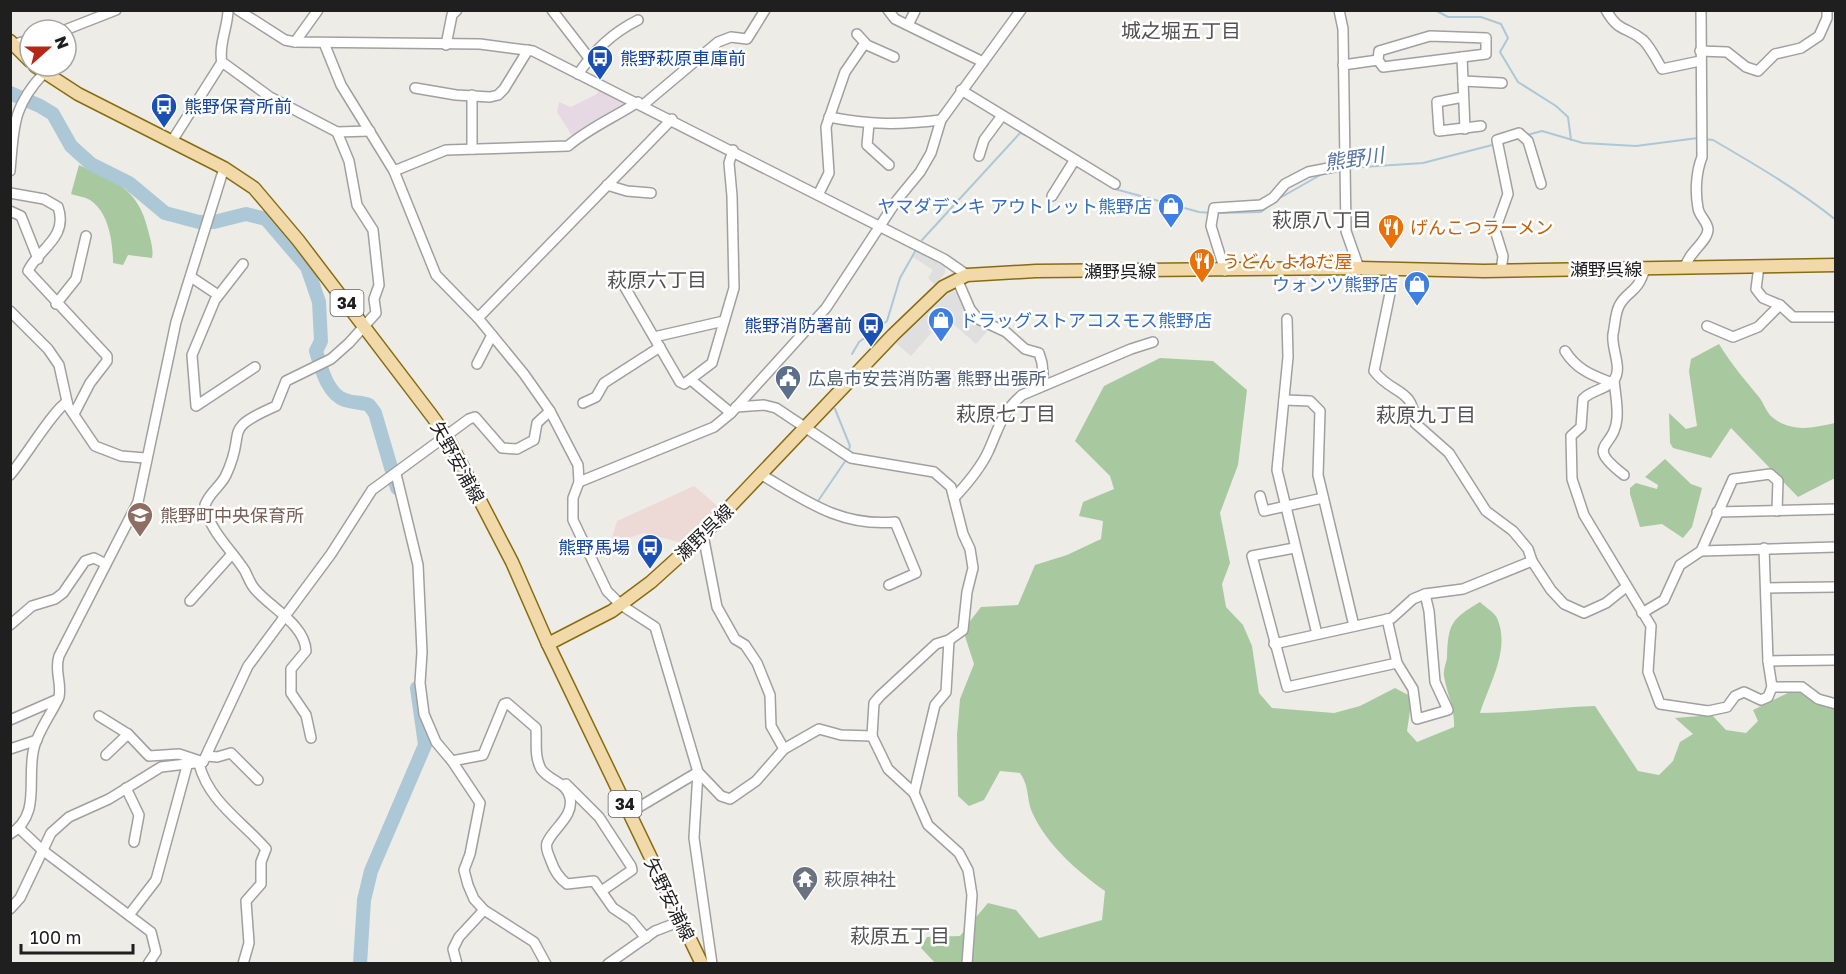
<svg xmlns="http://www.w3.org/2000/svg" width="1846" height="974" viewBox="0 0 1846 974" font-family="'Golos Text','Noto Sans JP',sans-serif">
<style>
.commercial{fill:#eddad7}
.industrial{fill:#e6d9e3}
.forest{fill:#a8c9a0}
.parking{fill:#dfdfdf}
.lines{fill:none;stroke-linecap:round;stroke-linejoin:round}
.stream{stroke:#acc8d7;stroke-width:2}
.river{stroke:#acc8d7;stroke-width:14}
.minor-casing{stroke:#a0a0a0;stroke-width:12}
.major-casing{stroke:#876c12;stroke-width:15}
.minor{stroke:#fff;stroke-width:9}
.major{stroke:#f1d9a9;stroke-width:12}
.labels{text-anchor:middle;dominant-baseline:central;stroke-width:5;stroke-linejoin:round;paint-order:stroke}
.shield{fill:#fff;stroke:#626262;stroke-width:1.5}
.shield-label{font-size:16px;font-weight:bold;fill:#1f1f1f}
.transit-label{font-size:18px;fill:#164399;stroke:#fff;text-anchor:start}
.shop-label{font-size:18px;fill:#366cbe;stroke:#fff;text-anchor:end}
.food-label{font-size:18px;fill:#c56008;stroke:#fff;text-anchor:start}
.street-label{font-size:18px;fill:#1f1f1f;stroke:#fff}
.service-label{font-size:18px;fill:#4e5e75;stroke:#fff;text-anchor:start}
.education-label{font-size:18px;fill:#785e54;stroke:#fff;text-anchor:start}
.worship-label{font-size:18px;fill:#5b616d;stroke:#fff;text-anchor:start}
.neighbourhood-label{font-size:20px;fill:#525252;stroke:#fff}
.water-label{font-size:20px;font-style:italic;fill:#5675a3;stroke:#fff}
</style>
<rect width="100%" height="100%" fill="#eeece6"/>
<path class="commercial" d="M694 486 721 509 683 543 644 533 610 544 617 521Z"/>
<path class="industrial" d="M600 88 627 101V107L574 139 557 112 559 102 571 107 597 94Z"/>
<g class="forest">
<path d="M79 165C115 181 138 188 148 230 150 239 154 249 152 258L128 255 123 265 113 263C113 243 109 212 90 200 85 197 77 196 71 194Z"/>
<path d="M1719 344C1731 364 1745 380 1759 397 1764 403 1766 412 1772 417 1791 433 1813 428 1835 423V478L1798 497 1731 428 1711 458 1673 448 1670 443 1669 413 1686 429 1697 426 1689 371 1691 359Z"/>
<path d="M1160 358 1213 361 1247 390 1238 465 1220 513 1230 563 1222 584 1226 607 1243 625 1252 646 1259 693 1272 708 1334 713 1360 706 1395 688 1412 697 1407 731 1417 742 1454 727C1455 709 1447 694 1444 676 1443 670 1446 664 1447 658 1448 624 1451 619 1480 602 1485 607 1494 612 1497 618 1511 649 1489 684 1480 713 1519 713 1557 707 1595 706L1638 771 1659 775 1673 761 1680 742 1693 734 1675 718 1712 715 1726 730 1746 733 1758 721 1753 710 1794 690 1824 706 1835 708V963L936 964 921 948 927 937 960 936 988 903 1016 910 1039 938 1102 920 1105 891C1077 871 1046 844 1032 812 1026 797 1030 788 1020 773L1000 771 984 800 969 806 958 796 957 735 960 699 974 664 963 630 981 607 1018 605 1035 565 1067 555 1101 539 1103 521 1079 516 1083 502 1114 489 1110 476 1075 441 1104 386Z"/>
<path d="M1665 459 1691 484 1702 488 1692 527 1683 538 1662 524 1640 527 1630 494V488L1636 483 1657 489 1658 485 1645 477Z"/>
</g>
<g class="parking">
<path d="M918 250 945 267V273L935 285 928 278 933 270 913 257Z"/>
<path d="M952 290 961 295 988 328 986 333 976 344 942 314 928 329 932 332 911 356 896 343Z"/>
</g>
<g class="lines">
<g class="stream">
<path d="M1435 10 1448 17H1481L1501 24 1508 38 1500 52 1518 82 1556 106 1568 117 1571 140"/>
<path d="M1527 135 1542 131 1583 143 1636 146 1698 138"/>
<path d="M1703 139 1713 140C1756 165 1797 189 1836 220"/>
<path d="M1348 168 1423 163 1496 144"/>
<path d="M1107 184 1115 189 1199 212 1211 213"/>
<path d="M1278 199 1322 174"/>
<path d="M1217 213 1261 212 1271 204"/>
<path d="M922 240 1020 133 1031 137"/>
<path d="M852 354 859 342 887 321 900 278 917 248"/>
<path d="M835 409 850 446 848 453"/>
<path d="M818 501 846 460"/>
</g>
<g class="river">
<path d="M10 93 40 106 53 114 71 146 91 164 129 183 165 213 199 222H214L246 214 266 219 307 267 319 302 321 341 316 351C321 367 327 394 345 400 353 403 361 402 369 405L375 413 397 488"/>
<path d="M360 964 364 900 371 871 425 745 417 688"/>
</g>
<g class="minor-casing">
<g id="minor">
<path d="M228 10C228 27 218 46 222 62L270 97 337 132 370 131"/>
<path d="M238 10 285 40 295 42 480 44 533 51 944 259 967 275"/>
<path d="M552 10 589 58"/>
<path d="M888 10 895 19 983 62"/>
<path d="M1339 10 1343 29 1346 231 1359 268"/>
<path d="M1606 10C1619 33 1626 26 1643 40 1651 48 1656 59 1662 69L1700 61"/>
<path d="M908 25 915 11"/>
<path d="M65 30 116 10"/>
<path d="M857 34 867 45 894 57"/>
<path d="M295 42 318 10"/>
<path d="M324 43 341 85 394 171 436 275 478 318 524 374 550 411 578 465 579 482 573 498V520L607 591 621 605 655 627 698 772 694 838 712 964"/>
<path d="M10 45 30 40"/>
<path d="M446 45 452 15 457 10"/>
<path d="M1700 51 1727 52 1746 67 1758 71 1775 54 1801 48 1819 36 1827 18V10"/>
<path d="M1462 57 1465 129"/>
<path d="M1343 65 1378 60 1379 51 1430 36 1486 38V54L1383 67 1378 60"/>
<path d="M578 74C595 50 612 33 638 20"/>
<path d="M1463 81 1502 83"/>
<path d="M415 88 456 95 490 97 498 95 504 89 528 50"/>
<path d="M961 90 1115 184"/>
<path d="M472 95V149"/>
<path d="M1463 97 1437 102 1439 131 1481 126"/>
<path d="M643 105 718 42 731 37 747 39 765 10"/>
<path d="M829 117C870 125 899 125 941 120"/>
<path d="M869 124 867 145 889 165"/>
<path d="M172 141 222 62"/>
<path d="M979 156 984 140 1001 117"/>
<path d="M10 171C14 127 12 107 44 73"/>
<path d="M394 171 446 150 568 146C589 128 615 117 638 102"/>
<path d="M607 185 627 191 651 193"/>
<path d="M10 193 44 199 58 207C69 238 37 250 28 271L107 356V361L90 383 74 414"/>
<path d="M818 195 829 173 826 127 845 72 865 43"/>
<path d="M1052 196 1074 161"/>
<path d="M10 211 21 216 38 259"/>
<path d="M243 264 215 300 192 355 196 406 255 367"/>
<path d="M1645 268C1638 294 1627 290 1619 306 1615 314 1615 326 1613 334 1611 349 1623 368 1614 380 1608 389 1591 390 1583 399L1581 427 1571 436 1572 479 1584 515 1651 626 1648 672 1660 704 1708 711 1727 707 1735 696 1744 692 1761 700 1768 697 1772 687 1768 661 1764 548"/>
<path d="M1685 268C1688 252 1708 242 1708 229 1707 221 1699 216 1698 208 1695 192 1696 172 1702 157L1701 10"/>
<path d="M1395 269 1374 371C1392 395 1414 387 1415 423L1449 453 1486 511 1513 531 1528 549 1532 561 1551 590 1564 604 1584 613 1606 603 1626 587"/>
<path d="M1225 271 1211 226 1214 208 1261 205 1273 198 1285 184 1308 172 1344 165"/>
<path d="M1501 271 1503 256 1495 230 1508 194 1497 140 1519 133 1528 141 1541 184"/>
<path d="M191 277 218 295"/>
<path d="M957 279 970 309 978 319 1006 332 1025 349 1039 353 1042 363 1044 385"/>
<path d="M623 284 680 382 684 384 712 363 734 288 732 196 729 163 733 150"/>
<path d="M56 304 76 279 86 236"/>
<path d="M1780 305 1793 317H1836"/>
<path d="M10 311 48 349 59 365 68 406 95 446 121 456 145 458"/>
<path d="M478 318 672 119"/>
<path d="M1287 319 1288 357 1277 470 1317 634"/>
<path d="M1707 326 1733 337 1758 327 1780 305 1763 298 1756 289 1759 266"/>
<path d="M654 337 724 321"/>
<path d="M1565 351C1577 370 1592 375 1612 383"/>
<path d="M477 364 492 335"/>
<path d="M691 380 731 413"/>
<path d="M1614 380C1615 392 1618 405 1617 418 1615 450 1583 443 1624 475"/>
<path d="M1284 400 1310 401 1320 411 1318 475 1354 626"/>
<path d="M583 403 596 397 604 383 660 347"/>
<path d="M736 407 764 405 776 408 851 458 934 472 951 487 963 534 970 549 973 568 967 592 963 630 949 640 936 644 880 696 874 703 872 736 888 769 914 793 928 825 959 853 968 870 972 895 967 964"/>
<path d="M396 474 418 565 422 652 420 683 424 714 436 742 452 761 480 803 470 854 464 870 468 885 474 899 484 910 534 942 546 964"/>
<path d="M10 475C24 459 54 409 67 402"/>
<path d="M762 475C806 501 841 527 895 522L916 573 889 585"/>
<path d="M579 482 714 427 731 413 826 308 897 200 920 172 931 153 941 120 1021 10"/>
<path d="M1260 496 1264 511 1323 498"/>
<path d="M954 498C967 484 980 469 988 452 999 428 1001 413 1022 395L1131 349 1153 342"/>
<path d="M1717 512 1836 509"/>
<path d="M703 535 717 607 735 639 745 645 757 663 770 695 771 726 784 749"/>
<path d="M1294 548 1252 556 1287 687 1397 663"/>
<path d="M1701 551 1733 479 1770 474 1778 481 1777 511"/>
<path d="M1767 588 1836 587"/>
<path d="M190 601 232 554"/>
<path d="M1642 613 1664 600 1680 565 1701 551 1836 547"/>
<path d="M1387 619 1397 663 1413 689 1417 719 1448 710 1435 682 1429 611 1425 594"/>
<path d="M10 625 32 606 55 599 63 593 85 561 94 558 106 564"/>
<path d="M1274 644 1392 618 1413 599 1425 594 1463 589 1532 561"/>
<path d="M1768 661 1836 660"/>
<path d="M1772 687H1802L1818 699 1836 704"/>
<path d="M99 716 128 734 149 756 179 754 203 762"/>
<path d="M10 720 58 699"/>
<path d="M311 738 306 715 291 693V669L306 651C305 624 269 607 254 588 250 583 248 577 245 571 231 549 209 531 205 505 209 493 221 486 226 475 248 429 219 431 276 406L286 381 331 359 349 343 376 313 374 299 379 285 373 230 357 205 349 161 337 132"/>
<path d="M10 749 37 740"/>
<path d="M106 755 128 734"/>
<path d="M208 756 217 757 231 753 258 780"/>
<path d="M452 761 483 755 504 704 507 703 536 728C537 742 534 756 541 769 549 781 567 782 570 798 574 817 553 828 547 843 545 849 549 855 551 861 554 870 559 878 567 884L594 881 613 908 631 920 646 938"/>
<path d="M199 764C209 802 242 821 266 849L261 862V884L246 901 249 943 243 964"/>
<path d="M698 772 721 796 730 799 756 781 784 749 819 729 841 735 872 736"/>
<path d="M566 784 599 817 631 866 632 870 603 890"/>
<path d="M126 788 139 815 134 842"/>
<path d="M914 793 935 705 946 692 949 640"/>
<path d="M629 813 698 772"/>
<path d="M20 829 41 849 151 932 156 952 148 964"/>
<path d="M10 834C42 815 26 778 34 748 38 731 52 713 59 697 62 682 54 671 59 656L138 502 176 322 224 168"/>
<path d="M10 909 20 898 51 833 69 817 109 799 161 767 203 762 248 666 331 554 372 490 469 419 475 417 502 448 517 449 534 440 537 423 550 411"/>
<path d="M129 915 156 880 187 766"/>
<path d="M457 964 453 949 459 937 484 910"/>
<path d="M608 964 655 931 681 921"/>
</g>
</g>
<g class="major-casing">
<g id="major">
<path d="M10 41 30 61"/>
<path d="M35 66 78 94 224 168 254 188 298 240 432 416 447 437 512 562 548 644 702 964"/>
<path d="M548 644 612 611 651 582 703 535 893 335 943 287 967 275 1036 271 1359 268 1484 271 1836 265"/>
</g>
</g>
<use href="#minor" class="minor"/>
<use href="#major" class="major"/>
</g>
<defs>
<g id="bus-pin" transform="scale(1.35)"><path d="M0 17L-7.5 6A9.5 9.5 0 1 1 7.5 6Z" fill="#1a4fb4" stroke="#fff"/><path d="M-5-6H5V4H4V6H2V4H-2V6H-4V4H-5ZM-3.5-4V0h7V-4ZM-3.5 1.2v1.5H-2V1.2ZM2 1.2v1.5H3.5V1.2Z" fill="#fff"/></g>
<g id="shop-pin" transform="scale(1.35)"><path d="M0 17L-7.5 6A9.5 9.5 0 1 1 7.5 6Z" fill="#3f7fe0" stroke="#fff"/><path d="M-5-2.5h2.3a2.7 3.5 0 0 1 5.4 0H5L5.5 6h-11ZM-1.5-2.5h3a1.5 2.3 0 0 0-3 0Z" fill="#fff"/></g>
<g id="restaurant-pin" transform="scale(1.35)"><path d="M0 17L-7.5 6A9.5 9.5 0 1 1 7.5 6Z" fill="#e8710a" stroke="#fff"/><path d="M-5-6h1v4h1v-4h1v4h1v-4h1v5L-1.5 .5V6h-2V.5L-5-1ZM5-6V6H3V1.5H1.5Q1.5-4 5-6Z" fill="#fff"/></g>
<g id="civic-pin" transform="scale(1.35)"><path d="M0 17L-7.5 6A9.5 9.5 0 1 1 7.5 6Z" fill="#5c6f8a" stroke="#fff"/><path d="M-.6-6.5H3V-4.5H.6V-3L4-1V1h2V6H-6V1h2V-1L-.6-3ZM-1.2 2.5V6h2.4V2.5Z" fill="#fff"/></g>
<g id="school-pin" transform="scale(1.35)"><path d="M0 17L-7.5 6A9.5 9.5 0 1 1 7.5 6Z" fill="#8d6e63" stroke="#fff"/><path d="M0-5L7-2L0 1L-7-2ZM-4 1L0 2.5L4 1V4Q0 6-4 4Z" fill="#fff"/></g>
<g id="temple-pin" transform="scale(1.35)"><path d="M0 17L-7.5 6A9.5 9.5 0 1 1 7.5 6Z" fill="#6b7280" stroke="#fff"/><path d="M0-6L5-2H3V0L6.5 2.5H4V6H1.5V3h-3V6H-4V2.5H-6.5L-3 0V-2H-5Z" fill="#fff"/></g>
</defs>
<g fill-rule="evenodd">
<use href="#bus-pin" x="600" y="58"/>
<use href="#bus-pin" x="164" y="106"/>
<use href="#shop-pin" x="1171" y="206"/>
<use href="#restaurant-pin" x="1391" y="227"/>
<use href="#restaurant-pin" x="1202" y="261"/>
<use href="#shop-pin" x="1417" y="284"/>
<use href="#shop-pin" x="941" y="320"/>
<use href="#bus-pin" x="871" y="325"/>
<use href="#civic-pin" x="788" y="378"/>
<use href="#school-pin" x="140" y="515"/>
<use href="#bus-pin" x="650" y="547"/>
<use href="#temple-pin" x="805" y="879"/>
</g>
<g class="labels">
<g class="shield">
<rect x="330.5" y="290" width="33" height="26" rx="4.5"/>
<rect x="608.5" y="791" width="33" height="26" rx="4.5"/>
</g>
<g class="shield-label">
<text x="347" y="303">34</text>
<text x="625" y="804">34</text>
</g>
<g class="transit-label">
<text x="620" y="58">熊野萩原車庫前</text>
<text x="184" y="106">熊野保育所前</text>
<text x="852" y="325" text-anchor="end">熊野消防署前</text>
<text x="630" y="547" text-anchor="end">熊野馬場</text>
</g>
<g class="shop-label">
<text x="1152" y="206">ヤマダデンキ アウトレット熊野店</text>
<text x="1398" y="284">ウォンツ熊野店</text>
<text x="960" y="320" text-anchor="start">ドラッグストアコスモス熊野店</text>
</g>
<g class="food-label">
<text x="1410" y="227">げんこつラーメン</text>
<text x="1222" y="261">うどん よねだ屋</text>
</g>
<g class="street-label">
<text x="1606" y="269">瀬野呉線</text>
<text x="1120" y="271">瀬野呉線</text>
<text transform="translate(458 462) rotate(61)">矢野安浦線</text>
<text transform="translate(704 532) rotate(-44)">瀬野呉線</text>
<text transform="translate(670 899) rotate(64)">矢野安浦線</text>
</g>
<g class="service-label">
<text x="808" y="378">広島市安芸消防署 熊野出張所</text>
</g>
<g class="education-label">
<text x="160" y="515">熊野町中央保育所</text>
</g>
<g class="worship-label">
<text x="824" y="879">萩原神社</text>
</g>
<g class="neighbourhood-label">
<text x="1181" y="30">城之堀五丁目</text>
<text x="1322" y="219">萩原八丁目</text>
<text x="657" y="279">萩原六丁目</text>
<text x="1006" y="413">萩原七丁目</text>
<text x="1426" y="414">萩原九丁目</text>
<text x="900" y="935">萩原五丁目</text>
</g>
<g class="water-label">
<text transform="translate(1354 158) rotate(-8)">熊野川</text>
</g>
</g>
<rect width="1846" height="974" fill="none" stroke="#1f1f1f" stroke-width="24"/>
<g transform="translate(48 48) rotate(69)"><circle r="28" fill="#ffffff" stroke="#a5a5a5" stroke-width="1.5"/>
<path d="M0-4.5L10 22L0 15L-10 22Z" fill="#b52818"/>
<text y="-9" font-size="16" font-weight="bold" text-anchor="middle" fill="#1f1f1f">N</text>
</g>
<path d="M21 944v9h112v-9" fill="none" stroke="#1f1f1f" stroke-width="3"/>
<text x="30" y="944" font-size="18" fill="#1f1f1f" stroke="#ffffff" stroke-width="4.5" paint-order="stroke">100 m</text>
</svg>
